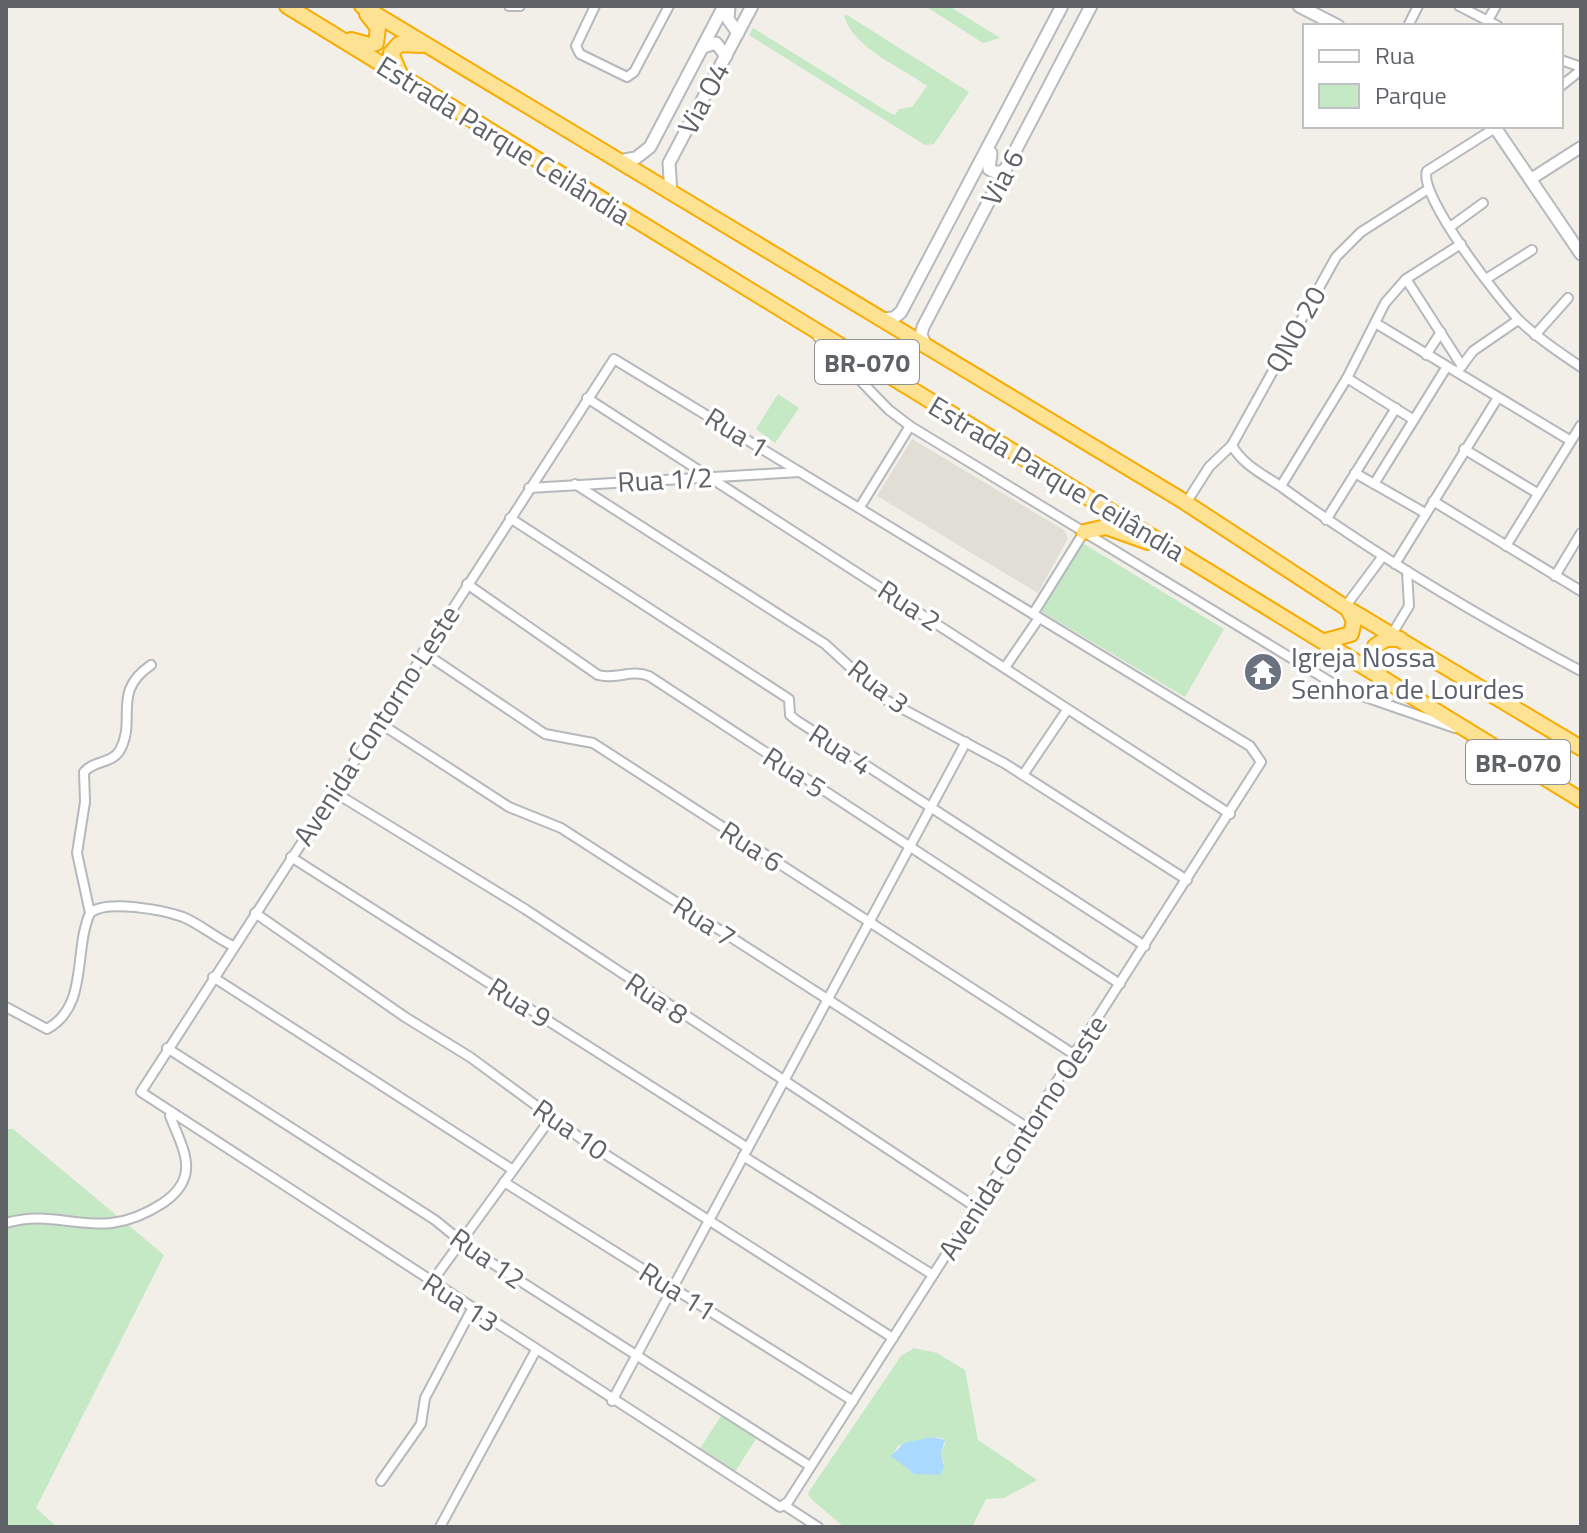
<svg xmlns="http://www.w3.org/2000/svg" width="1587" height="1533" viewBox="0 0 1587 1533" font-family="'Titillium Web',sans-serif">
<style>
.education{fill:#e1ded6}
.green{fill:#c5e8c5;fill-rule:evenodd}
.water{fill:#aadaff}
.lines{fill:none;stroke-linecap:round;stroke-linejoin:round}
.minor-casing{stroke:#b5b8bc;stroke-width:12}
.tertiary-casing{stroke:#b5b8bc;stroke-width:14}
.secondary-casing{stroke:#b6babf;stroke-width:15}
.motorway-casing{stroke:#f9ab00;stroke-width:18}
.minor{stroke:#fff;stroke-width:8}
.tertiary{stroke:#fff;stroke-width:10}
.secondary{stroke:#fff;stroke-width:11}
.motorway{stroke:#fde293;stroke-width:14}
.labels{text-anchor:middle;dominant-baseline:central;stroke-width:7;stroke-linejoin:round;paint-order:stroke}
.shield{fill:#fff;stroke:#8f9295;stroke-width:2}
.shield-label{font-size:26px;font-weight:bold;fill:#5f6368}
.street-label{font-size:28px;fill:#5f6368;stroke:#fff}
.worship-label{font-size:28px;fill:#5b616d;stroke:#fff;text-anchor:start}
</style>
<rect width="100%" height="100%" fill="#f1efe8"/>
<path class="education" d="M912 439 1064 530 1068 538 1038 593 877 496Z"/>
<g class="green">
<path d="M925 6H949L1000 38 983 43Z"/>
<path d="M847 15 969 92 934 144 925 145 749 35 753 28 888 112 895 115 899 109 912 107 927 86C900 66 854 49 844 16Z"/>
<path d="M778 394 799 408 775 443 756 429Z"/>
<path d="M1079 541 1224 629 1185 697 1042 612Z"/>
<path d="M6 1129H13L164 1255 36 1508 57 1527H6Z"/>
<path d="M914 1348 937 1353 965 1370 978 1440 1037 1480 1004 1498 986 1499 972 1527H844L810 1498 808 1493 901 1356ZM933 1437 943 1438 945 1444 941 1454 944 1464 935 1474H914L892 1456 898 1446Z"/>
<path d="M723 1413 758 1436 734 1473 699 1450Z"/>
</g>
<path class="water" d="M933 1437 945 1440 941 1454 944 1467 940 1475 914 1474 891 1456 904 1443Z"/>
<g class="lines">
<g class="minor-casing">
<g id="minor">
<path d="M509 6H520"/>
<path d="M595 6 576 46 580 54 627 77 634 72 669 6"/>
<path d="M1459 6 1498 26"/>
<path d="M1488 20 1496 6"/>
<path d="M1408 26 1418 6"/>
<path d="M1561 60 1581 67"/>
<path d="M1561 86 1581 70"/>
<path d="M1495 128 1427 171C1417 194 1501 303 1521 322 1539 339 1560 353 1581 367"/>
<path d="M1450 227 1483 203"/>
<path d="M1406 279 1462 366"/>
<path d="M1486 279 1532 250"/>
<path d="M1377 324 1571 441"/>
<path d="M1535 335 1568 298"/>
<path d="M818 337 889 410 910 426 1342 689 1455 728"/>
<path d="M1426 355 1441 332"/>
<path d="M614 359 1250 746 1261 762 788 1502 780 1507 141 1092Z"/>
<path d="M1461 367 1473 351 1518 320"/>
<path d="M1347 378 1414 420"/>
<path d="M587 398 1230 814"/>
<path d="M1232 445C1241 464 1266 476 1283 488 1378 557 1478 616 1581 671"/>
<path d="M1464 449 1537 493"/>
<path d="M1355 473 1425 513"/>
<path d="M575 484 825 644 886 700 1004 763 1187 880"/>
<path d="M1374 484 1446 368"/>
<path d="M1281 486 1347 378 1385 303 1406 279 1461 244"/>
<path d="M529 488 800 472"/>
<path d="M1433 501 1581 591"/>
<path d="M1186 503 1209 467 1232 445 1336 257 1361 232 1427 190"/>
<path d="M860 507 910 426"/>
<path d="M510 518 789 699 790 715 796 720 1145 946"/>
<path d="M1326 520 1396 408"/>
<path d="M1506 546 1581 425"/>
<path d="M1395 564 1497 399"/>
<path d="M1555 576 1581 533"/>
<path d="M467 584 598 675C616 680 631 669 649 676L1120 984"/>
<path d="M1345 607 1383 556"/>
<path d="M1033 614 1084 532"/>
<path d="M1392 634 1409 606 1407 571"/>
<path d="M423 652 545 734 593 743 1075 1055"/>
<path d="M1006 666 1039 618"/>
<path d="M378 722 509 807 561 828 1028 1128"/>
<path d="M1023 775 1067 710"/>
<path d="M334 792 525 909 977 1208"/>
<path d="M291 857 748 1148"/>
<path d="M90 913 77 853 85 802 84 772C94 760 112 764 120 750 137 719 111 692 151 665"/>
<path d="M255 913 405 1017 470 1057 583 1140 893 1338"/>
<path d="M213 977 513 1170"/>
<path d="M6 1007 47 1029C89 1006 73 952 90 913 106 899 163 910 183 917 200 924 216 938 233 946"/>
<path d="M167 1048 435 1220 473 1251 810 1466"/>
<path d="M743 1156 933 1275"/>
<path d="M504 1182 853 1401"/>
<path d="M6 1223C64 1206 97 1246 163 1203 201 1177 184 1151 170 1116"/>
<path d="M431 1283 551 1118"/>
<path d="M612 1401 966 742"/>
<path d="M381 1481 421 1424 425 1398 472 1309"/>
<path d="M784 1505 818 1527"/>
<path d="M440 1527 536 1350"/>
</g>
</g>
<g class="tertiary-casing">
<path id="tertiary" d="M1531 179 1581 147"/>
</g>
<g class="secondary-casing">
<g id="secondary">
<path d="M729 6 728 19 738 33"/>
<path d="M1299 6 1338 26"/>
<path d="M703 47 716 43 726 56"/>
<path d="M1494 126 1581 254"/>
<path d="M991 153 989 169 997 173 1005 170"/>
<path d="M618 161 636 158 650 147 724 6"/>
<path d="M671 193 669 163 752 6"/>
<path d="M881 319 894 318 901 312 1062 6"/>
<path d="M927 348 921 335 923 327 1091 6"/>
</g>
</g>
<g class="motorway-casing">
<g id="motorway">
<path d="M287 6 1581 800"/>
<path d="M362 6 1180 499 1345 607 1581 748"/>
<path d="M351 40 369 45 376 43 378 28 367 14"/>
<path d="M401 76 391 53 399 44 421 45"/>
<path d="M1084 532 1106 527 1148 542"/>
<path d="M1325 641 1351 634 1354 621 1348 609"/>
<path d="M1380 674 1373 658 1375 646 1386 639H1400"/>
</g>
</g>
<use href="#minor" class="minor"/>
<use href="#tertiary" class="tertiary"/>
<use href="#secondary" class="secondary"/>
<use href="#motorway" class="motorway"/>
</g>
<defs>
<g id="temple-disc" transform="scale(2)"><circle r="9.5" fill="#6b7280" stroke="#fff"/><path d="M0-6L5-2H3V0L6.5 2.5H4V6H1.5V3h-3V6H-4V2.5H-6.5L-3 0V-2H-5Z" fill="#fff"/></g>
</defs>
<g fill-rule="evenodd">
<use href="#temple-disc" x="1263" y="672"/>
</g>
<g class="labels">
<g class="shield">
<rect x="815" y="340" width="104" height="44" rx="6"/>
<rect x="1466" y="740" width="104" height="44" rx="6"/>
</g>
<g class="shield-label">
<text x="867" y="362">BR-070</text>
<text x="1518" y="762">BR-070</text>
</g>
<g class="street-label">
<text transform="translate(703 98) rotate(-62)">Via O4</text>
<text transform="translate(504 140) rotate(32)">Estrada Parque Ceilândia</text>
<text transform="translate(1002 177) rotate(-62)">Via 6</text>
<text transform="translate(1295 329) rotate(-61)">QNO 20</text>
<text transform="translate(737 432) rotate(32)">Rua 1</text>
<text transform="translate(1057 478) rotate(31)">Estrada Parque Ceilândia</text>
<text transform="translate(665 479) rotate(-3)">Rua 1/2</text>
<text transform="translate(910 605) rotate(33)">Rua 2</text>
<text transform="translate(879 686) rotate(38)">Rua 3</text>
<text transform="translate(376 725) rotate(-57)">Avenida Contorno Leste</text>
<text transform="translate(841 749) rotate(33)">Rua 4</text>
<text transform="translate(795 772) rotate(33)">Rua 5</text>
<text transform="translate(752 846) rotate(33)">Rua 6</text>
<text transform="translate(705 921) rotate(33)">Rua 7</text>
<text transform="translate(657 998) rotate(34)">Rua 8</text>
<text transform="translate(520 1002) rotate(32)">Rua 9</text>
<text transform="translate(571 1129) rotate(35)">Rua 10</text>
<text transform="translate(1022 1137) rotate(-57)">Avenida Contorno Oeste</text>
<text transform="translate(488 1258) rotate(35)">Rua 12</text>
<text transform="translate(678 1291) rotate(32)">Rua 11</text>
<text transform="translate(461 1302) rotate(33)">Rua 13</text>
</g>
<g class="worship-label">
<text x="1291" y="656">Igreja Nossa<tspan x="1291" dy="32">Senhora de Lourdes</tspan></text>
</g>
</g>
<rect width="1587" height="1533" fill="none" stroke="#5f6368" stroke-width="16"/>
<rect x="1303" y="24" width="260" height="104" fill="#ffffff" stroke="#bfc1c3" stroke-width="2"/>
<rect x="1319" y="50" width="40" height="12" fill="#ffffff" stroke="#bfc1c3" stroke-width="2"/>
<text x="1375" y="64" font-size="24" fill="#5f6368">Rua</text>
<rect x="1319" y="84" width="40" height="24" fill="#c5e8c5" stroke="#bfc1c3" stroke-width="2"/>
<text x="1375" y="104" font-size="24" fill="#5f6368">Parque</text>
</svg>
